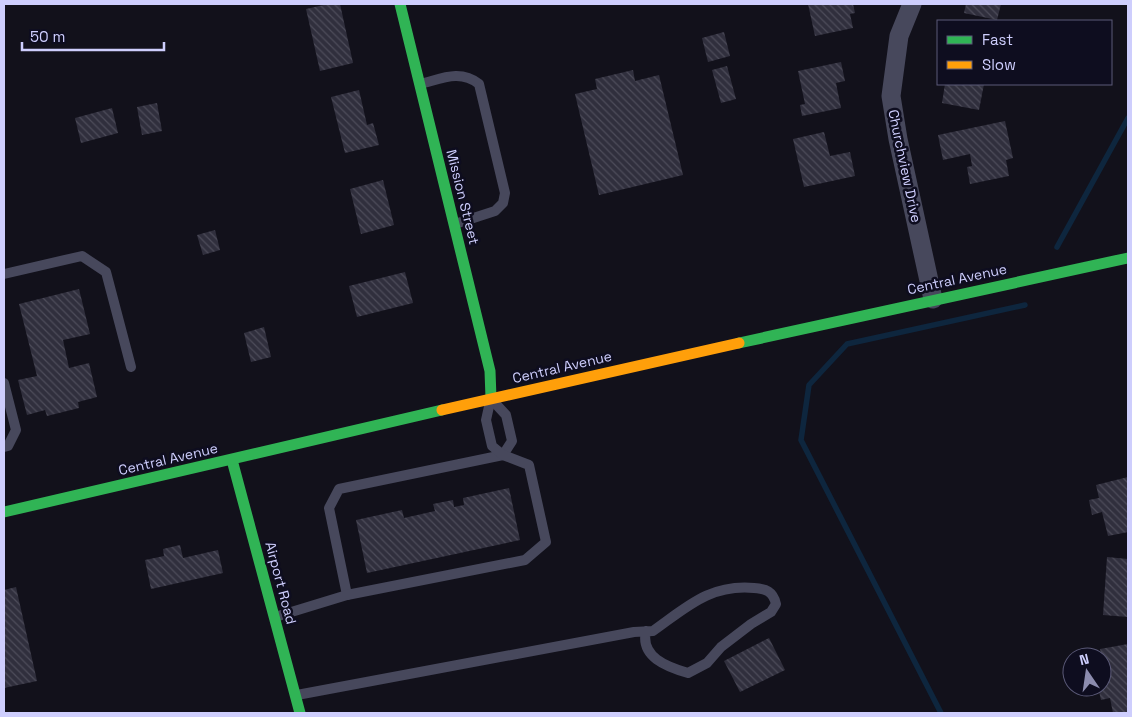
<svg xmlns="http://www.w3.org/2000/svg" width="1132" height="717" viewBox="0 0 1132 717" font-family="'Space Grotesk',sans-serif">
<style>
.lines{fill:none;stroke-linecap:round;stroke-linejoin:round}
.stream{stroke:#0e263e;stroke-width:5.5}
.building{fill:url(#building-back-hatch)}
.lane{stroke:#47485c;stroke-width:10}
.street{stroke:#47485c;stroke-width:19}
.fast{stroke:#30b455;stroke-width:11}
.slow{stroke:#ff9f0a;stroke-width:11}
.labels{text-anchor:middle;dominant-baseline:central;stroke-width:5;stroke-linejoin:round;paint-order:stroke}
.street-label{font-size:14px;fill:#cecefd;stroke:#0e0d1f}
</style>
<defs>
<pattern id="building-back-hatch" width="6" height="6" patternUnits="userSpaceOnUse" patternTransform="scale(1.25)"><rect width="6" height="6" fill="#302f3d"/><path d="M-1 5l2 2M0 0l6 6M5-1l2 2" fill="none" stroke="#4d4c5a"/></pattern>
</defs>
<rect width="100%" height="100%" fill="#12111b"/>
<g class="lines">
<g class="stream">
<path d="M1057 247 1128 118"/>
<path d="M941 713 801 440 809 385 847 344 1025 305"/>
</g>
</g>
<g class="building">
<path d="M328 4H340L353 63 320 71 306 9Z"/>
<path d="M808 4H853L855 13 850 14 853 28 815 36Z"/>
<path d="M966 4H1001L997 20 964 13Z"/>
<path d="M724 32 730 56 708 62 702 38Z"/>
<path d="M841 62 845 81 836 83 841 108 802 116 800 105 805 104 798 71Z"/>
<path d="M727 66 736 99 721 103 712 70Z"/>
<path d="M633 70 635 81 659 75 683 175 599 195 575 94 597 89 595 79Z"/>
<path d="M945 84H984L979 110 942 103Z"/>
<path d="M359 90 367 125 373 123 379 145 345 153 331 97Z"/>
<path d="M157 103 162 131 142 135 137 107Z"/>
<path d="M112 108 118 133 81 143 75 118Z"/>
<path d="M1005 121 1013 158 1006 160 1009 176 970 184 967 167 972 166 970 154 943 160 938 135Z"/>
<path d="M824 132 830 156 850 152 855 176 804 187 793 139Z"/>
<path d="M383 180 394 225 361 234 350 189Z"/>
<path d="M215 230 220 250 203 255 197 235Z"/>
<path d="M405 272 413 303 357 317 349 286Z"/>
<path d="M79 289 90 334 63 340 69 368 89 363 97 397 78 402 79 408 47 416 45 410 27 415 18 380 37 376 19 304Z"/>
<path d="M264 327 271 357 251 362 244 333Z"/>
<path d="M1128 477V532L1108 536 1102 512 1092 515 1089 500 1099 498 1096 485Z"/>
<path d="M509 488 520 540 367 573 356 520 402 510 404 518 435 511 433 504 453 500 454 507 464 505 463 498Z"/>
<path d="M180 545 183 558 218 550 223 573 151 589 145 560 164 556 163 549Z"/>
<path d="M1107 557 1128 559V617L1103 615Z"/>
<path d="M16 587 37 681 4 688V590Z"/>
<path d="M769 638 785 670 740 692 724 661Z"/>
<path d="M1128 644V713H1113L1110 698 1101 700 1098 687H1102V672H1105L1100 649Z"/>
</g>
<g class="lines">
<g class="lane">
<path d="M420 84C441 79 460 69 479 84L505 193 503 203 495 211 455 224"/>
<path d="M4 274 82 256 106 272 131 367"/>
<path d="M4 383 16 430 8 446 4 447"/>
<path d="M347 595 329 508 339 489 503 455 512 441 506 415 493 401"/>
<path d="M275 617 347 595 525 560 546 542 529 465 503 455 492 446 486 420 490 402"/>
<path d="M297 695 634 632 653 631C687 607 710 584 754 588 766 589 773 591 776 604L771 612 751 624 721 647 707 663 688 673C667 667 640 657 646 631"/>
</g>
<path class="street" d="M912 4 899 36 891 96 898 139 933 299"/>
<g class="fast">
<path d="M400 4 490 371 491 398"/>
<path d="M739 343 1128 258"/>
<path d="M232 460 300 713"/>
<path d="M4 512 442 410"/>
</g>
<path class="slow" d="M442 410 739 343"/>
</g>
<g class="labels">
<g class="street-label">
<text transform="translate(905 166) rotate(78)">Churchview Drive</text>
<text transform="translate(463 197) rotate(76)">Mission Street</text>
<text transform="translate(957 279) rotate(-12)">Central Avenue</text>
<text transform="translate(562 367) rotate(-13)">Central Avenue</text>
<text transform="translate(168 459) rotate(-13)">Central Avenue</text>
<text transform="translate(281 583) rotate(75)">Airport Road</text>
</g>
</g>
<rect width="1132" height="717" fill="none" stroke="#cecefd" stroke-width="10"/>
<rect x="937" y="20" width="175" height="65" fill="#0e0d1f" stroke="#5b5a78"/>
<rect x="947" y="36" width="25" height="8" fill="#30b455" stroke="#5b5a78"/>
<text x="982" y="45" font-size="15" fill="#cecefd">Fast</text>
<rect x="947" y="61" width="25" height="8" fill="#ff9f0a" stroke="#5b5a78"/>
<text x="982" y="70" font-size="15" fill="#cecefd">Slow</text>
<g transform="translate(1087 672) rotate(347)"><circle r="24" fill="#0e0d1f" stroke="#5b5a78"/>
<path d="M0-4L9 19L0 12L-9 19Z" fill="#8c8cae"/>
<text y="-8" font-size="14" font-weight="bold" text-anchor="middle" fill="#cecefd">N</text>
</g>
<path d="M22 42v8h142v-8" fill="none" stroke="#cecefd" stroke-width="2.5"/>
<text x="30" y="42" font-size="15" fill="#cecefd" stroke="#0e0d1f" stroke-width="4" paint-order="stroke">50 m</text>
</svg>
